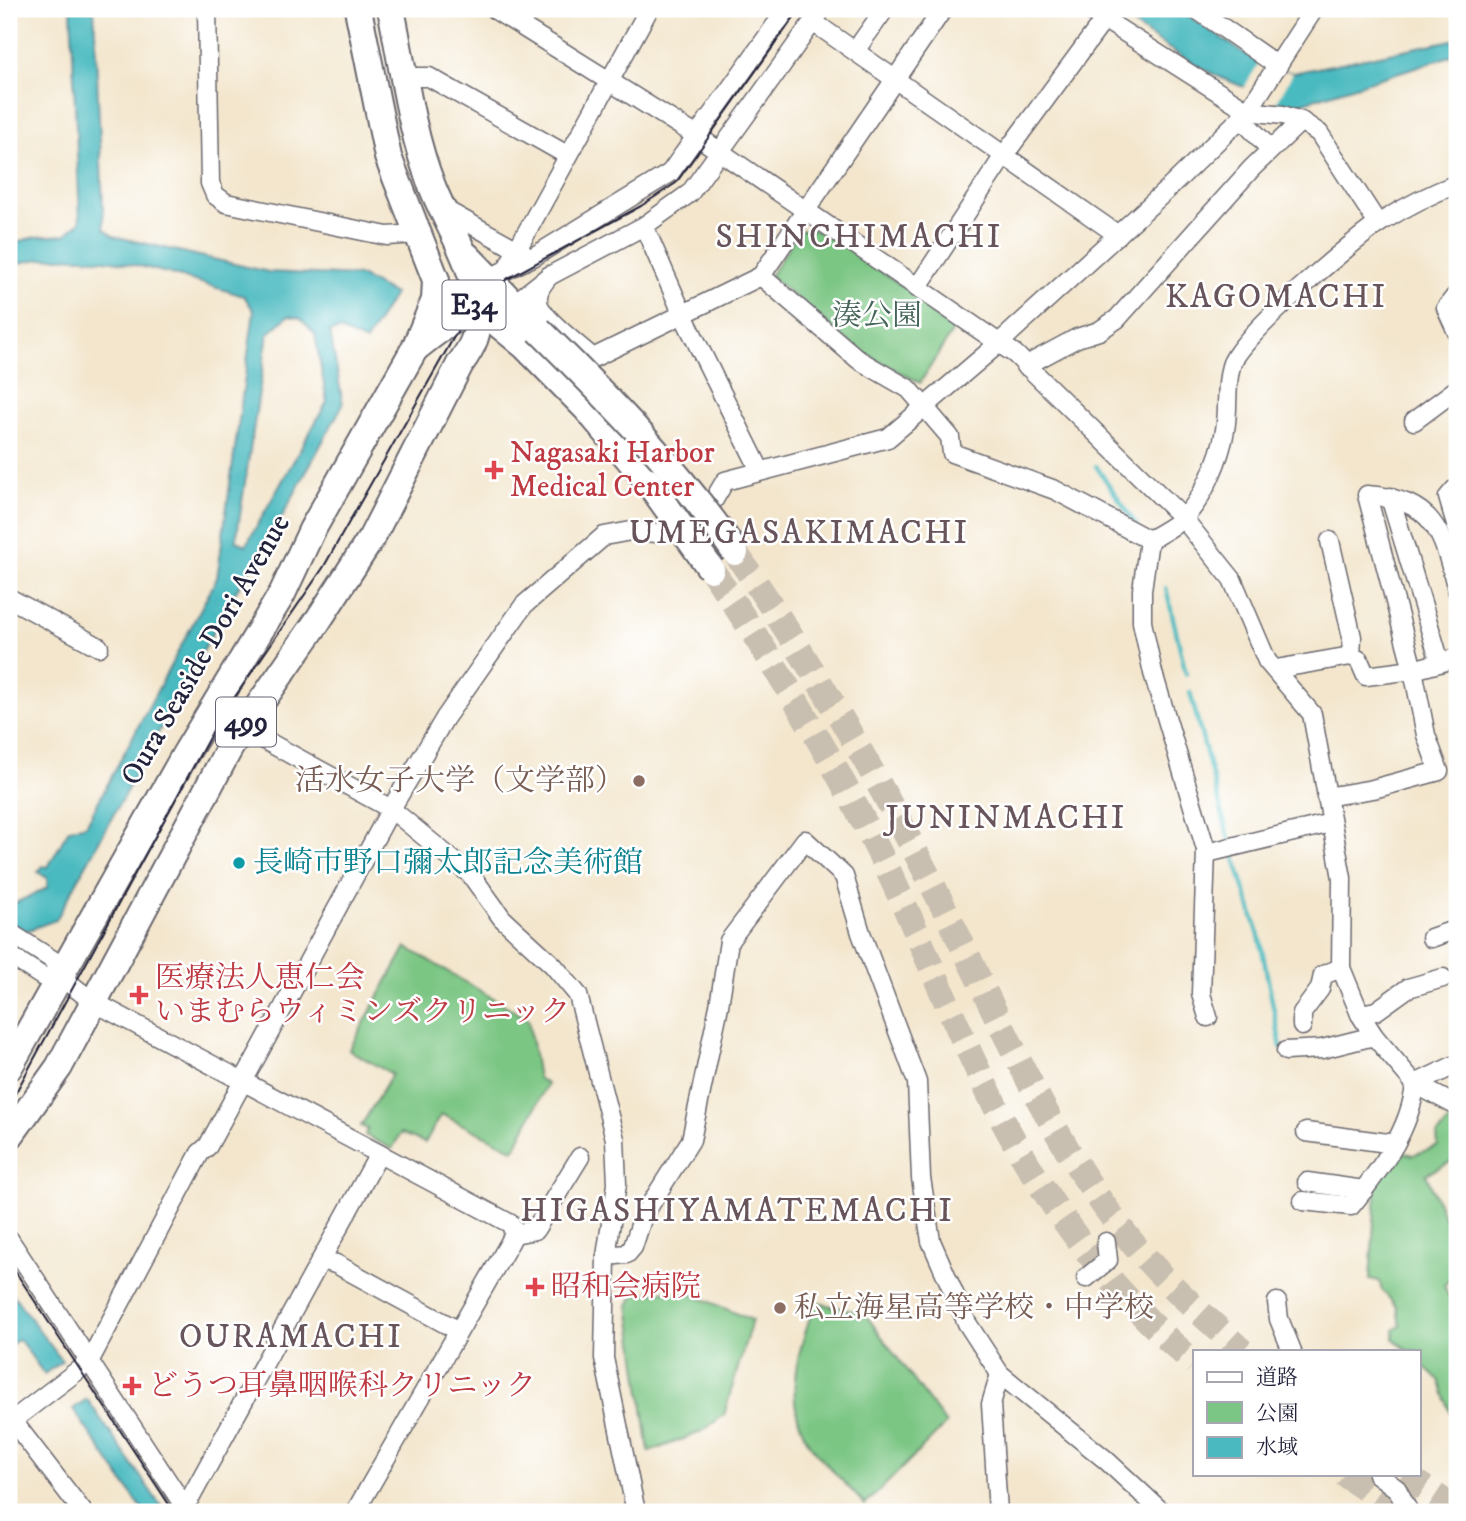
<svg xmlns="http://www.w3.org/2000/svg" width="1466" height="1521" viewBox="0 0 1466 1521" font-family="'IM FELL DW Pica','Noto Serif JP',serif">
<style>
.green{fill:#7bc684;stroke:#4e7460;stroke-width:2}
.water{fill:#4abac0;stroke:#366e7e;stroke-width:2;fill-rule:evenodd}
.pier{fill:#f3e6cd}
.lines{fill:none;stroke-linecap:round;stroke-linejoin:round}
.stream{stroke:#4abac0;stroke-width:4.5}
.highway-tunnel{stroke:#c9bfb0;stroke-width:26;stroke-dasharray:26 13;stroke-linecap:butt}
.minor-casing{stroke:#6b676e;stroke-width:21}
.highway-casing{stroke:#6b676e;stroke-width:30}
.minor{stroke:#fff;stroke-width:18}
.highway{stroke:#fff;stroke-width:26}
.tram{stroke:#22223b;stroke-width:2}
.highway-bridge-casing{stroke:#6b676e;stroke-width:30;stroke-linecap:butt}
.highway-bridge{stroke:#fff;stroke-width:26}
.health-dot{fill:#e0444e;stroke:#fff;stroke-width:2.5}
.education-dot{fill:#8d6e63;stroke:#fff;stroke-width:2.5}
.culture-dot{fill:#0f9aa8;stroke:#fff;stroke-width:2.5}
.labels{text-anchor:middle;dominant-baseline:central;stroke-width:5;stroke-linejoin:round;paint-order:stroke}
.shield{fill:#fff;stroke:#646476;stroke-width:2}
.shield-label{font-size:28px;font-weight:bold;fill:#22223b}
.park-label{font-size:30px;fill:#466458;stroke:#fff}
.health-label{font-size:30px;fill:#be3a42;stroke:#fff;text-anchor:start}
.street-label{font-size:30px;fill:#22223b;stroke:#fff}
.education-label{font-size:30px;fill:#785e54;stroke:#fff;text-anchor:end}
.culture-label{font-size:30px;fill:#0d838f;stroke:#fff;text-anchor:start}
.quarter-label{font-size:33px;letter-spacing:2px;fill:#68555c;stroke:#fff}
</style>
<rect width="100%" height="100%" fill="#fff"/>
<filter id="ink" filterUnits="userSpaceOnUse"><feTurbulence type="fractalNoise" baseFrequency=".0143" numOctaves="2"/><feDisplacementMap in="SourceGraphic" scale="14" xChannelSelector="R" yChannelSelector="G"/><feConvolveMatrix kernelMatrix="1 2 1 2 8 2 1 2 1" color-interpolation-filters="sRGB"/></filter>
<filter id="wash" filterUnits="userSpaceOnUse"><feTurbulence type="fractalNoise" baseFrequency=".00686" numOctaves="4" result="noise"/><feDisplacementMap in="SourceGraphic" scale="28" xChannelSelector="R" yChannelSelector="G"/><feGaussianBlur stdDeviation="1.57" result="paint"/><feColorMatrix in="noise" values="0 0 0 0 0 0 0 0 0 0 0 0 0 0 0 0 0 1.4 0 .05"/><feComposite in="paint" operator="in"/></filter>
<g filter="url(#wash)">
<rect width="100%" height="100%" fill="#f3e6cd"/>
<g class="green">
<path d="M810 229 827 234 957 324 920 383 858 350 770 276 799 231Z"/>
<path d="M406 947 528 1019 538 1078 547 1084 514 1150 441 1114 425 1143 401 1133 392 1149 365 1135 368 1129 361 1126 392 1074 349 1050Z"/>
<path d="M1452 1118 1457 1121V1159L1426 1174 1457 1248V1273L1444 1285 1457 1317V1431L1439 1380 1419 1362V1351H1408L1394 1339V1330L1400 1326 1397 1307 1382 1290 1379 1281 1370 1279 1377 1179 1400 1151 1413 1155 1438 1146 1437 1135Z"/>
<path d="M682 1290 752 1320 724 1415 701 1432 649 1452 629 1305 635 1294Z"/>
<path d="M815 1302 865 1314 946 1424 865 1505C850 1487 813 1454 804 1434 783 1390 801 1345 815 1302Z"/>
</g>
<g class="water">
<path d="M71 9H94L104 228 113 236 269 272 360 276 394 294 366 342 340 330 330 332 343 404 271 537 234 594 56 920 9 937V906L47 888V878L38 872 43 866 48 867 69 829 86 825 217 578 254 311 244 296C170 274 86 242 9 266V244L35 237 65 235 80 222ZM288 316 300 318 315 334 327 402 246 545 236 541 268 334Z"/>
<path d="M1110 9H1178L1259 63 1293 73 1457 39V54L1295 105 1276 103 1275 95C1210 83 1164 44 1110 9Z"/>
<path d="M9 1289 62 1361 44 1374 19 1339 9 1346Z"/>
<path d="M87 1399 165 1512H144L73 1409Z"/>
</g>
<path class="pier" d="M1259 63 1293 73 1276 103 1272 98 1243 89Z"/>
<g class="lines">
<g class="stream">
<path d="M1096 466 1137 526"/>
<path d="M1166 588 1186 674"/>
<path d="M1190 692 1230 843"/>
<path d="M1233 852 1260 939 1281 1047"/>
</g>
</g>
</g>
<g filter="url(#ink)">
<g class="lines">
<g class="highway-tunnel">
<path d="M735 552C814 667 884 787 946 912 1001 1022 1049 1138 1126 1235 1160 1278 1202 1314 1242 1351"/>
<path d="M711 569C774 662 833 758 883 860 915 925 941 993 972 1058 1025 1174 1096 1281 1195 1363"/>
<path d="M1344 1474 1399 1512"/>
<path d="M1403 1474 1457 1510"/>
</g>
<g class="minor-casing">
<g id="minor">
<path d="M207 9 210 183 215 195 226 203 387 236 418 234"/>
<path d="M494 9 697 136 1015 354 1183 518 1232 579 1267 661 1312 714 1342 878 1341 968 1360 1014 1374 1036 1415 1084 1457 1106"/>
<path d="M1088 9 1248 111 1283 115 1301 121 1319 133 1378 224"/>
<path d="M1196 9 1278 66"/>
<path d="M813 22 1118 235"/>
<path d="M855 51 885 9"/>
<path d="M405 77H429L567 155"/>
<path d="M1241 118 1270 149"/>
<path d="M444 209 523 253"/>
<path d="M644 226 683 315 760 470"/>
<path d="M507 268 649 9"/>
<path d="M549 276C543 284 537 290 538 301 539 316 581 347 593 358L761 276 943 9"/>
<path d="M761 276 859 360 909 389 950 437 952 453 1055 490 1149 540"/>
<path d="M917 288 1005 154 1112 9"/>
<path d="M1457 294 1446 308 1457 332"/>
<path d="M507 309 549 276 644 226 690 193 822 9"/>
<path d="M437 322 464 296 489 278 533 257 670 173 787 9"/>
<path d="M1025 366 1077 338 1099 331 1117 319 1252 168 1301 121"/>
<path d="M1414 421 1457 389"/>
<path d="M1457 494 1454 490 1448 497 1457 528"/>
<path d="M1390 497 1440 662"/>
<path d="M1149 540C1160 534 1171 528 1181 520 1202 503 1221 456 1225 430 1229 409 1225 386 1231 366 1238 338 1353 240 1381 222 1405 207 1430 194 1457 184"/>
<path d="M1149 540 1142 590V622L1153 673 1207 853 1331 823"/>
<path d="M1330 541 1352 637 1351 656 1359 660 1366 676 1413 670 1457 658"/>
<path d="M9 598 99 647"/>
<path d="M1276 669 1351 656"/>
<path d="M244 725 259 737 391 809 471 875 502 918 553 965 578 995 615 1139 617 1184 606 1256 604 1358 636 1512"/>
<path d="M1326 797 1373 789 1439 771 1426 735 1413 670 1367 495C1434 500 1442 530 1457 590"/>
<path d="M1206 851 1201 994 1208 1017"/>
<path d="M9 932 53 960 60 976 92 1001 511 1224 514 1234 510 1242 355 1512"/>
<path d="M1431 938 1457 929"/>
<path d="M9 955 43 977 60 976"/>
<path d="M1360 1014 1376 1011 1408 988 1443 978"/>
<path d="M1302 1026V1013L1320 989 1323 975 1341 968"/>
<path d="M1286 1051 1322 1049 1374 1036"/>
<path d="M1415 1084 1457 1064"/>
<path d="M1306 1132 1395 1144"/>
<path d="M1307 1182 1364 1190"/>
<path d="M1303 1201 1351 1206C1379 1171 1411 1130 1415 1084"/>
<path d="M514 1234 535 1230 580 1157"/>
<path d="M9 1239 188 1512"/>
<path d="M606 1256 627 1254 633 1247 643 1216 691 1140 719 1006 729 941 805 840 844 876 861 933 917 1082 921 1178 931 1241 967 1323 1000 1374 1106 1460 1162 1512"/>
<path d="M321 1260 336 1264 457 1330"/>
<path d="M1086 1278 1108 1260 1106 1242"/>
<path d="M1277 1302 1279 1319 1292 1351"/>
<path d="M9 1416 83 1512"/>
<path d="M9 1423 89 1362 200 1153 208 1146 391 809 445 718 524 605 604 536 631 531 657 533 695 521 712 503 725 481 888 438 998 344 1169 188 1248 111 1314 9"/>
<path d="M1377 1474 1397 1489 1409 1512"/>
<path d="M183 1505 191 1497 379 1154"/>
<path d="M998 1512 991 1404 1000 1374"/>
</g>
</g>
<g class="highway-casing">
<g id="highway">
<path d="M467 256 539 330"/>
<path d="M469 300 525 346 587 409 647 480"/>
<path d="M417 347C444 326 473 300 511 304"/>
<path d="M9 1067 186 753 282 594 312 530 415 348 435 300 436 280 388 157 358 9"/>
<path d="M9 1137 59 1067 230 747 317 622 372 537 460 364C473 346 479 334 478 311 476 265 448 227 432 186 410 130 403 67 391 9"/>
</g>
</g>
<use href="#minor" class="minor"/>
<use href="#highway" class="highway"/>
<g class="tram">
<path d="M9 1105 217 723 323 568 467 314 507 279 641 206 676 183 800 9"/>
<path d="M9 1262 174 1512"/>
</g>
<g class="highway-bridge-casing">
<g id="highway-bridge">
<path d="M539 330C609 399 679 470 735 552"/>
<path d="M647 480 711 569"/>
</g>
</g>
<use href="#highway-bridge" class="highway-bridge"/>
</g>
</g>
<g class="health-dot">
<path d="M490.5 459.5h7v7h7v7h-7v7h-7v-7h-7v-7h7z"/>
<path d="M135.5 984.5h7v7h7v7h-7v7h-7v-7h-7v-7h7z"/>
<path d="M531.5 1276.5h7v7h7v7h-7v7h-7v-7h-7v-7h7z"/>
<path d="M128.5 1375.5h7v7h7v7h-7v7h-7v-7h-7v-7h7z"/>
</g>
<g class="education-dot">
<circle cx="639" cy="781" r="7"/>
<circle cx="780" cy="1308" r="7"/>
</g>
<circle class="culture-dot" cx="239" cy="863" r="7"/>
<g class="labels">
<g class="shield">
<rect x="442.5" y="280.5" width="63" height="49" rx="5"/>
<rect x="216" y="697.5" width="60" height="49" rx="5"/>
</g>
<g class="shield-label">
<text x="474" y="305">E34</text>
<text x="246" y="722">499</text>
</g>
<g class="park-label">
<text x="877" y="316">湊公園</text>
</g>
<g class="health-label">
<text x="510" y="453">Nagasaki Harbor<tspan x="510" dy="34">Medical Center</tspan></text>
<text x="155" y="978">医療法人恵仁会<tspan x="155" dy="34">いまむらウィミンズクリニック</tspan></text>
<text x="551" y="1287">昭和会病院</text>
<text x="148" y="1386">どうつ耳鼻咽喉科クリニック</text>
</g>
<g class="street-label">
<text transform="translate(206 650) rotate(-60)">Oura Seaside Dori Avenue</text>
</g>
<g class="education-label">
<text x="625" y="781">活水女子大学（文学部）</text>
<text x="794" y="1308" text-anchor="start">私立海星高等学校・中学校</text>
</g>
<g class="culture-label">
<text x="253" y="863">長崎市野口彌太郎記念美術館</text>
</g>
<g class="quarter-label">
<text x="859" y="237">SHINCHIMACHI</text>
<text x="1276" y="297">KAGOMACHI</text>
<text x="799" y="533">UMEGASAKIMACHI</text>
<text x="1006" y="818">JUNINMACHI</text>
<text x="737" y="1211">HIGASHIYAMATEMACHI</text>
<text x="291" y="1337">OURAMACHI</text>
</g>
</g>
<rect width="1466" height="1521" fill="none" stroke="#fff" stroke-width="35"/>
<rect x="1193" y="1350" width="228" height="126" fill="#ffffff" stroke="#a7a7b1" stroke-width="2"/>
<rect x="1207" y="1372" width="35" height="10" fill="#ffffff" stroke="#a7a7b1" stroke-width="2"/>
<text x="1256" y="1384" font-size="21" fill="#22223b">道路</text>
<rect x="1207" y="1402" width="35" height="21" fill="#7bc684" stroke="#a7a7b1" stroke-width="2"/>
<text x="1256" y="1420" font-size="21" fill="#22223b">公園</text>
<rect x="1207" y="1437" width="35" height="21" fill="#4abac0" stroke="#a7a7b1" stroke-width="2"/>
<text x="1256" y="1454" font-size="21" fill="#22223b">水域</text>
</svg>
